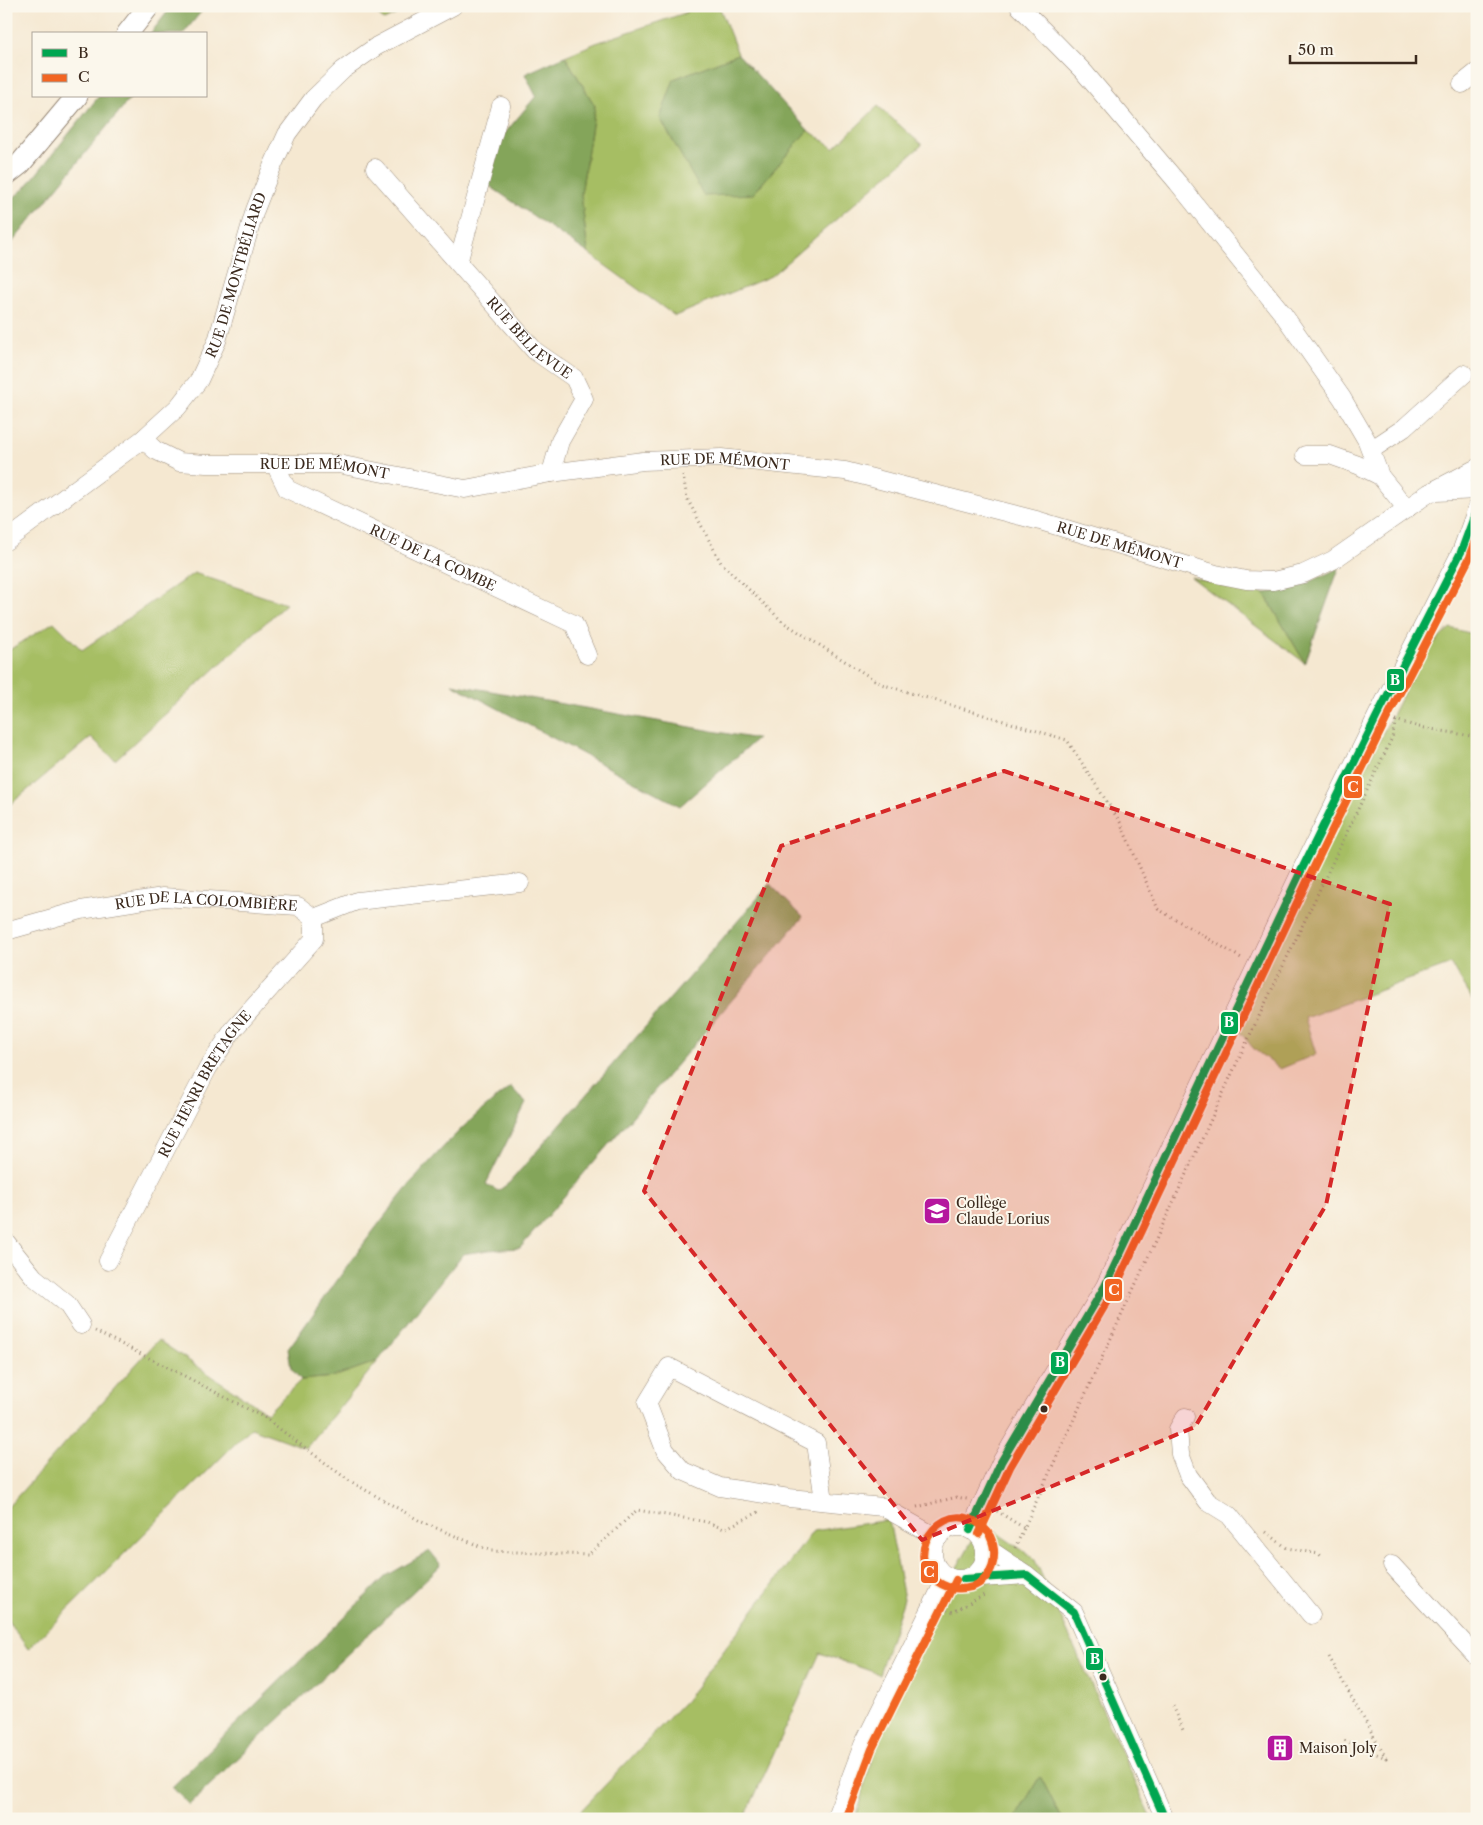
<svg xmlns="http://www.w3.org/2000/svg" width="1483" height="1825" viewBox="0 0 1483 1825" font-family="'Libre Caslon Text',serif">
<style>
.green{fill:#a6be64;stroke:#707441}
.forest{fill:#84a55a;stroke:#60683c}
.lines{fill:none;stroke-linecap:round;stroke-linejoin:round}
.minor-casing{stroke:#988978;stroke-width:19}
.major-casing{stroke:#988978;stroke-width:23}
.path{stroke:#988978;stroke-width:3;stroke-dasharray:1 4;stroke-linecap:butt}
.minor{stroke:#fff;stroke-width:18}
.major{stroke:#fff;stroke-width:21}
.bus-1-casing{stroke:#fbf7ec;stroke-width:11}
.bus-2-casing{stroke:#fbf7ec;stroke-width:11}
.bus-1{stroke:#00a651;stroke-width:8}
.bus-2{stroke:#f26522;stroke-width:8}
.marked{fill:#d62828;fill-opacity:0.2;stroke:#d62828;stroke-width:4;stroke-dasharray:10 6;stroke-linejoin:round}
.bus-dot{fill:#3b2a1e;stroke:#fbf7ec;stroke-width:2}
.labels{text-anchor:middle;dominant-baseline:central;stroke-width:4;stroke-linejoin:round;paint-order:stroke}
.street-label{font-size:14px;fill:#3b2a1e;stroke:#fbf7ec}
.poi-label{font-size:14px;fill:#3b2a1e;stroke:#fbf7ec;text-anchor:start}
.line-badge{stroke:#fbf7ec;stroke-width:2}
.badge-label{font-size:14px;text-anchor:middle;font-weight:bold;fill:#fff}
</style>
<rect width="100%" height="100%" fill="#fbf7ec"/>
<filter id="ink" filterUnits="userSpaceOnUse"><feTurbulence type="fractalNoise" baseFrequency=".02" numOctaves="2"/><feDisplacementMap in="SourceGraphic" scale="10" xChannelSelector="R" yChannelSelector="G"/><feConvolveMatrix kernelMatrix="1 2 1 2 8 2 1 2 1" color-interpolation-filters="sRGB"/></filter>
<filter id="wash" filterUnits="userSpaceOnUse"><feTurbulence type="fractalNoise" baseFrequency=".0096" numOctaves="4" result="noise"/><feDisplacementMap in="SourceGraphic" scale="20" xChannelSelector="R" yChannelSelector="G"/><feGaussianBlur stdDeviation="1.12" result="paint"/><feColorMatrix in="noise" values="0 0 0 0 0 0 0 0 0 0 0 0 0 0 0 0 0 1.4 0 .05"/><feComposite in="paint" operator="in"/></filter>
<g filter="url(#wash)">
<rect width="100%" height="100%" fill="#f5e8d1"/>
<g class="green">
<path d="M367 6H414L384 20Z"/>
<path d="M694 6H719L738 54 674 79 753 194 808 130 834 148 878 106 922 145 771 276 675 316 588 253 581 194 595 106 565 56 596 43 685 13Z"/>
<path d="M194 573 286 604 115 760 91 737 6 808V652L54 622 82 650Z"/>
<path d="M1191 577 1230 588 1264 593 1305 663Z"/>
<path d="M1450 628 1477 635V1007L1451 964 1305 1018 1316 1054 1280 1069 1254 1049 1233 1024 1424 653Z"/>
<path d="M158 1340 267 1413 301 1380 333 1377 378 1361 306 1448 251 1428 28 1649 6 1618V1509Z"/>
<path d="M889 1520 904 1599 879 1674 820 1653 744 1819H573L686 1700 813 1531Z"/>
<path d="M982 1523 1034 1558 1152 1819H1062L1040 1776 1017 1819H855L894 1679Z"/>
</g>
<g class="forest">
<path d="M172 6H206L183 34H150Z"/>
<path d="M738 54 808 130 753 194 704 196 660 118 674 79Z"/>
<path d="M565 56 595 106 581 194 588 253 488 185 500 139 536 96 525 74Z"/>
<path d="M99 96H132L6 250V204L26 187Z"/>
<path d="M1339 568 1305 663 1264 593 1295 589Z"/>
<path d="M452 684 757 739 680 806Z"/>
<path d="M770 884 803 917 520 1248 488 1250 463 1254 378 1361 333 1377 301 1380 291 1368 288 1349C354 1259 420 1153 511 1087L526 1103 486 1184 498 1191 509 1183Z"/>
<path d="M430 1551 441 1565 189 1805 172 1787 386 1576Z"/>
<path d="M1040 1776 1062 1819H1017V1815Z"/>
</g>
</g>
<g filter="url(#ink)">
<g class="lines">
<g class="minor-casing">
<g id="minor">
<path d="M1019 6 1083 71 1178 183 1283 314 1342 398 1367 441 1380 476"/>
<path d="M1462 84 1477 72"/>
<path id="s1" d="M375 168 535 351 574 378 584 399 560 441 551 473"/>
<path d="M458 263 501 106"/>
<path id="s2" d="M143 439 155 450 179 462 206 464H338L465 489 551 473 643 461 721 458 845 471 1040 521 1216 574 1246 580 1273 581 1303 574 1333 560 1429 493 1477 468"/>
<path d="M1371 450 1404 428 1464 374"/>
<path d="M1305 455H1330L1358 465 1380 476 1407 509"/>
<path id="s3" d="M275 464 287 489 574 624 587 655"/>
<path d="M1437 492 1477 490"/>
<path id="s4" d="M6 541 143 439 178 407 199 380 217 341 255 210 272 167 287 134 313 99 343 70 377 46 453 6"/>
<path id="s5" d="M6 931 81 910 163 897 298 906 314 918 357 901 520 883"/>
<path d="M6 1242 34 1277 67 1304 81 1325"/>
<path id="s6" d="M108 1261 208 1068 233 1030 314 939V918"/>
<path d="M1185 1417 1178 1429 1180 1454 1188 1475 1208 1502 1229 1515 1311 1615"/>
<path d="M824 1501 816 1443 669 1367 647 1403 665 1450 683 1471 720 1487 789 1498 883 1507 938 1538"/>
<circle cx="959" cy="1553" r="26"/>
<path d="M970 1530 1001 1462 1105 1286 1302 869 1377 716 1461 552 1477 508"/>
<path d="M984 1546 1027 1575 1074 1612 1165 1819"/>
<path d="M1392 1565 1477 1657"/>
<path d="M965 1579 1027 1575"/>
<path d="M835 1819 863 1745 947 1576"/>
</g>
</g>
<g class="major-casing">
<g id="major">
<path d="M127 34 149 6"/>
<path d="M6 175 20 164 77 96"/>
</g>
</g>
<g class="path">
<path d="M6 146 13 141"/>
<path d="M683 475 687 498 721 563 783 622 881 684 1067 740 1120 822 1158 909 1243 959"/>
<path d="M1395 720 1419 727 1477 737"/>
<path d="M95 1331 173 1370 265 1418 348 1480 422 1522 491 1551 588 1555 637 1510 707 1522 724 1529 761 1511"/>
<path d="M917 1507 957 1497 967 1499"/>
<path d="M997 1511 1024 1528"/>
<path d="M1266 1532 1287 1548 1319 1554 1323 1558"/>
<path d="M1015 1548 1240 1056 1392 738 1396 719"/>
<path d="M947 1610 953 1612 984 1595"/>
<path d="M1329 1657 1386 1758 1344 1740"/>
<path d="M1172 1706 1183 1730"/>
</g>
<use href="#minor" class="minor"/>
<use href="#major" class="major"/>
<g class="bus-1-casing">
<g id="bus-1">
<path d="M970 1530 1001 1462 1105 1286 1302 869 1377 716 1461 552 1477 509"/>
<path d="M964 1579 1027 1575 1074 1612 1165 1819"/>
</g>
</g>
<g class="bus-2-casing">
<g id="bus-2">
<path d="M988 1532C950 1488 897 1553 938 1582 948 1589 961 1590 972 1587 993 1579 999 1555 990 1536"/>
<path d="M979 1534 1010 1467 1114 1290 1311 873 1386 720 1470 557 1477 538"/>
<path d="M846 1819 872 1749 956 1580"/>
</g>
</g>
<use href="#bus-1" class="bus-1"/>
<use href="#bus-2" class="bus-2"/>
</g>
</g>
<path class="marked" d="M1004 771 1390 904 1326 1205 1195 1427 922 1540 644 1191 781 846Z"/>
<defs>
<g id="school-square" transform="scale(1.4375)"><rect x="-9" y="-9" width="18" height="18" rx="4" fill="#b5179e" stroke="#fbf7ec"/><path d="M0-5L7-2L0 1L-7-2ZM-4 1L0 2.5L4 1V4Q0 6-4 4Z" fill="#fff"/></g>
<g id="building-square" transform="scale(1.4375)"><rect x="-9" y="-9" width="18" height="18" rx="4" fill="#b5179e" stroke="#fbf7ec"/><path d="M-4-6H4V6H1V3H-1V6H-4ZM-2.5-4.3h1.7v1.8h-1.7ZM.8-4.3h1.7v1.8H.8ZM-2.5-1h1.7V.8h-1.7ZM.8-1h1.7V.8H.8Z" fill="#fff"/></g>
</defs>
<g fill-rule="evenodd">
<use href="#school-square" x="937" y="1211"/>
<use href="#building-square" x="1280" y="1748"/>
</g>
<g class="bus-dot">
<circle cx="1044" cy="1409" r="4.5"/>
<circle cx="1103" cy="1677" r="4.5"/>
</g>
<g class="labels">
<g class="street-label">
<text stroke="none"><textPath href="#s4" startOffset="364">RUE DE MONTBÉLIARD</textPath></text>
<text stroke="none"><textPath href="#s1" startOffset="230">RUE BELLEVUE</textPath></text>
<text stroke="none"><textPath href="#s2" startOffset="594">RUE DE MÉMONT</textPath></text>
<text stroke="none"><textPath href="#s2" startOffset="189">RUE DE MÉMONT</textPath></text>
<text stroke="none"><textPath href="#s2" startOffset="999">RUE DE MÉMONT</textPath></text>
<text stroke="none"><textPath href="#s3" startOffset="189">RUE DE LA COMBE</textPath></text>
<text stroke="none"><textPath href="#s5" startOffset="204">RUE DE LA COLOMBIÈRE</textPath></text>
<text stroke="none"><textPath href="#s6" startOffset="202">RUE HENRI BRETAGNE</textPath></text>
</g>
<g class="poi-label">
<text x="956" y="1203">Collège<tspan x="956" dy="16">Claude Lorius</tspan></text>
<text x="1299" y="1748">Maison Joly</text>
</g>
</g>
<g class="line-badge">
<rect x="1386" y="668" width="19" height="24" rx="5" fill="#00a651"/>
<rect x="1343" y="775" width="20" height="24" rx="5" fill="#f26522"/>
<rect x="1220" y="1011" width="19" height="24" rx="5" fill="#00a651"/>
<rect x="1104" y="1278" width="19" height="24" rx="5" fill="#f26522"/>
<rect x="1050" y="1351" width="19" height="24" rx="5" fill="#00a651"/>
<rect x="920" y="1560" width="19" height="24" rx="5" fill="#f26522"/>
<rect x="1085" y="1647" width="19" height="24" rx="5" fill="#00a651"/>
</g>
<g class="badge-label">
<text x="1395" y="685">B</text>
<text x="1353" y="792">C</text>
<text x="1229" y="1027">B</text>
<text x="1114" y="1295">C</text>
<text x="1060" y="1367">B</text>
<text x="929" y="1577">C</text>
<text x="1095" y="1664">B</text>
</g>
<rect width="1483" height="1825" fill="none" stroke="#fbf7ec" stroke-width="25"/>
<rect x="32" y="32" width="175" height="65" fill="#fbf7ec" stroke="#aea59a"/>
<rect x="42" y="49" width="25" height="8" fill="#00a651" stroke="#aea59a"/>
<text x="78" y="58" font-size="15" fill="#3b2a1e">B</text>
<rect x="42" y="74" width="25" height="8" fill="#f26522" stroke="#aea59a"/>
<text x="78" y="82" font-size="15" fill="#3b2a1e">C</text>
<path d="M1290 55v8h126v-8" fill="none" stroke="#3b2a1e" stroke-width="2.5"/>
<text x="1298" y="55" font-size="15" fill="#3b2a1e" stroke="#fbf7ec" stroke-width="4" paint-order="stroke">50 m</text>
</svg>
